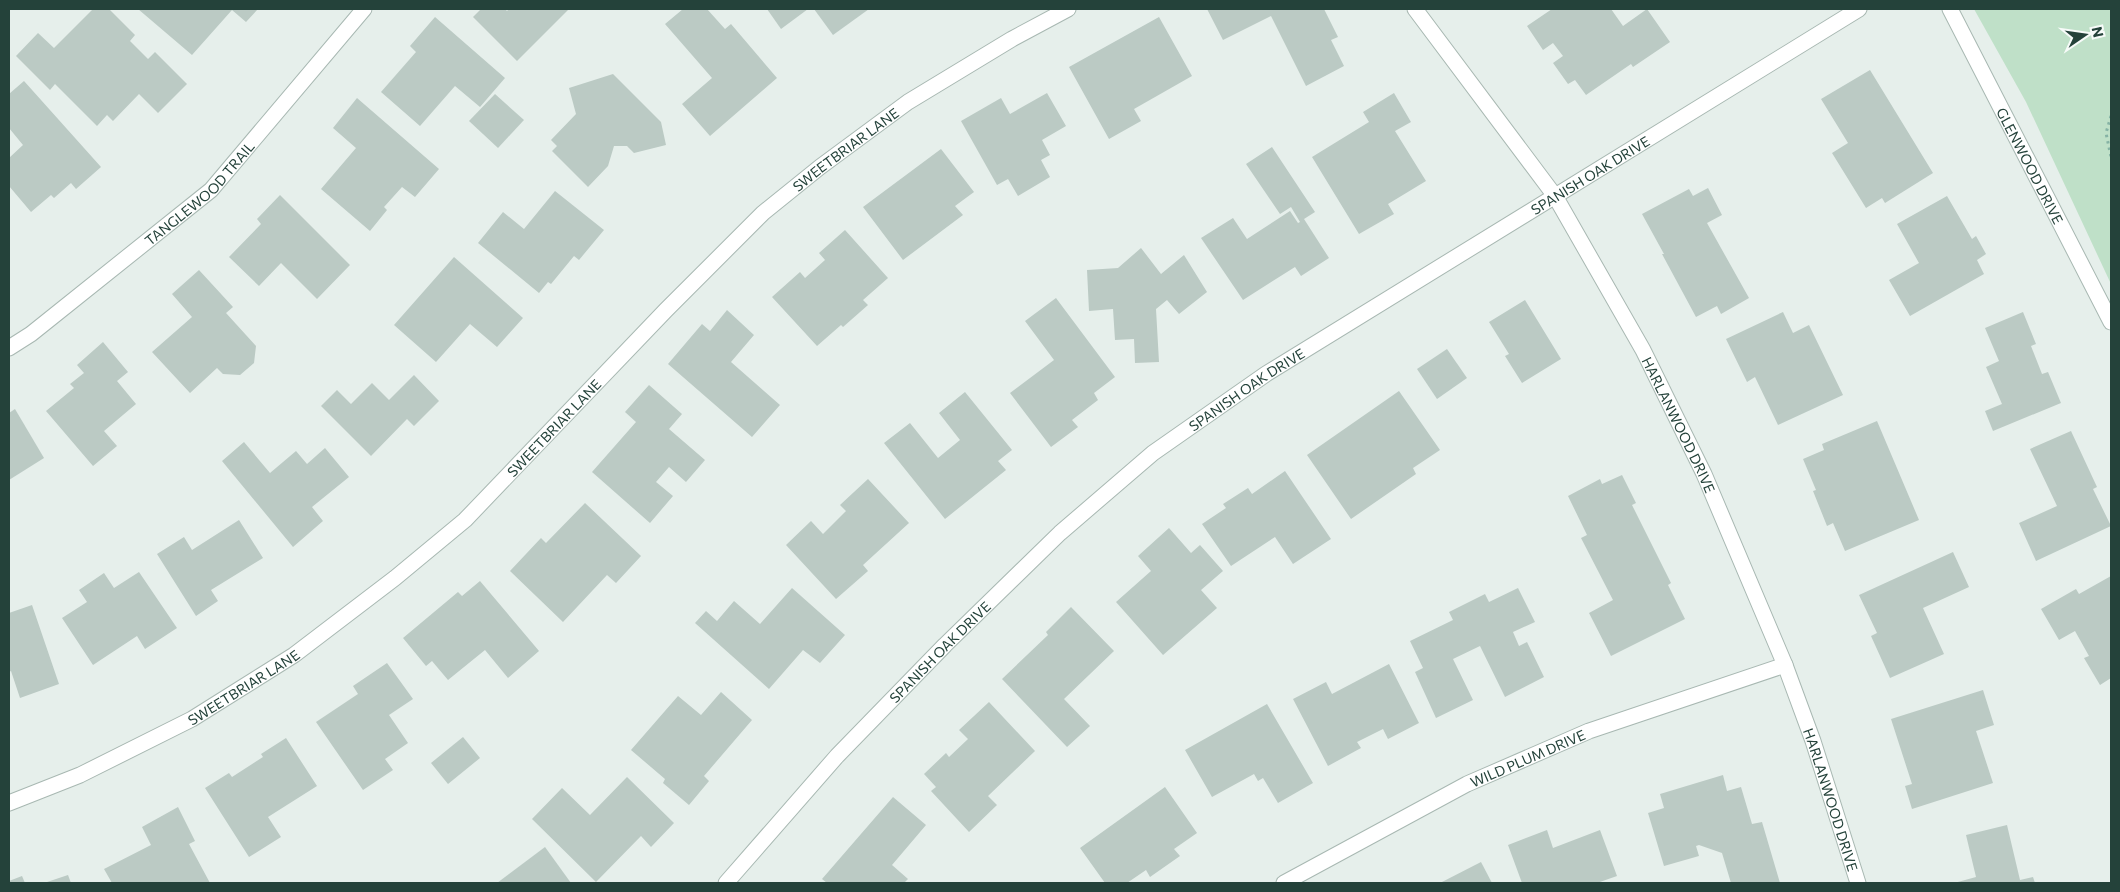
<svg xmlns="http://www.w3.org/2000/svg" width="2120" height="892" viewBox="0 0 2120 892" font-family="Commissioner,sans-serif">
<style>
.green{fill:#bfe0c8}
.building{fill:#bbcac4}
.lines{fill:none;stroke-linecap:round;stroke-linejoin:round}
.minor-casing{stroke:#a8b8b2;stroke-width:17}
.path{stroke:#86b3a5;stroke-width:3;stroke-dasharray:2.5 4;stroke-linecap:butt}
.minor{stroke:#fff;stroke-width:15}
.labels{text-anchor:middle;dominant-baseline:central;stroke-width:4.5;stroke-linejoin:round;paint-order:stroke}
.street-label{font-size:14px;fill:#24423a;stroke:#f7fbf9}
</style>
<rect width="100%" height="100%" fill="#e6efeb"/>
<path class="green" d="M1974 9H2111V284L2026 102Z"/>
<g class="building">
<path d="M93 9H109L135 35 130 41 148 59 155 52 187 84 158 113 139 94 113 121 107 115 97 126 55 84 50 90 16 56 38 33 54 48Z"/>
<path d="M138 9H258L246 22 232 10 192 55Z"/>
<path d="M481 9H505L507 11 509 9H569L517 61 473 17Z"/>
<path d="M683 9H707L725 29 731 24 777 78 710 136 682 104 712 78 665 24Z"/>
<path d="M767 9H808L781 29Z"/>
<path d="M814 9H869L833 35Z"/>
<path d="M1207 9H1324L1338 37 1331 40 1344 66 1306 86 1271 16 1223 40Z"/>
<path d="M1552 9H1611L1623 26 1647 9 1670 42 1633 67 1631 64 1586 95 1575 80 1568 84 1553 63 1563 56 1553 43 1543 50 1527 26Z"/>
<path d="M435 17 505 78 480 107 455 86 420 126 381 92 416 52 410 46Z"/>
<path d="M1159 17 1192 76 1134 109 1141 121 1109 139 1069 67Z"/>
<path d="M1870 70 1933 173 1885 203 1882 198 1866 208 1832 153 1848 143 1821 99Z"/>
<path d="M613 74 661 122 666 145 634 153 627 146H614L608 166 588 187 552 151 557 146 551 140 576 114 569 88Z"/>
<path d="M24 81 101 167 76 189 71 183 54 198 51 195 31 212 9 186V158L23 145 9 128V94Z"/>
<path d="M1047 93 1066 126 1042 140 1050 155 1041 160 1050 177 1018 196 1008 179 997 185 961 121 1001 98 1010 114Z"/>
<path d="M1394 93 1411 122 1395 131 1426 181 1388 204 1394 214 1359 234 1312 157 1369 122 1363 112Z"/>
<path d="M495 94 524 120 498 148 469 121Z"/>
<path d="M357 98 439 169 415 197 402 187 384 207 387 210 370 231 321 189 356 148 333 128Z"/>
<path d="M1272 147 1315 212 1304 219 1329 258 1301 276 1295 267 1243 300 1201 238 1233 218 1247 239 1290 211 1298 223 1300 222 1291 207 1280 214 1246 164Z"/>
<path d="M941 149 974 192 955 206 963 215 903 260 863 207Z"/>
<path d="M1708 188 1722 215 1707 223 1749 298 1721 314 1717 306 1696 317 1662 254H1664L1642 214 1689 189 1693 196Z"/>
<path d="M555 191 604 230 579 260 574 256 551 284 548 282 539 293 478 243 503 212 524 229Z"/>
<path d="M280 195 350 265 317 299 281 263 259 286 229 257 261 224 257 219Z"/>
<path d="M1947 196 1972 239 1976 236 1986 254 1977 260 1984 274 1910 316 1889 280 1919 263 1897 224Z"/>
<path d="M845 230 888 278 863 300 868 305 843 327 841 325 817 346 772 297 800 272 805 278 825 260 819 253Z"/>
<path d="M1141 248 1161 274 1184 255 1207 292 1179 314 1167 300 1156 309 1159 362 1135 363 1134 339 1115 340 1113 309 1089 311 1087 270 1118 268Z"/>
<path d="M454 257 523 318 497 347 470 324 436 362 394 325Z"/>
<path d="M199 270 233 307 226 313 256 346 254 363 240 375 223 374 217 368 190 393 152 352 192 317 172 294Z"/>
<path d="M1056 298 1115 377 1094 393 1098 400 1072 420 1078 427 1051 447 1010 393 1054 360 1025 321Z"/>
<path d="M1525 300 1561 359 1522 383 1505 356 1509 354 1489 322Z"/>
<path d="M727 310 754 335 731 362 780 405 752 437 668 364 702 324 710 331Z"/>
<path d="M1783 312 1793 333 1809 325 1843 395 1778 425 1755 377 1747 382 1726 339Z"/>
<path d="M2023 312 2036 344 2031 346 2042 374 2048 372 2061 403 1993 431 1985 411 2002 404 1986 367 1999 361 1985 328Z"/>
<path d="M103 342 128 372 117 381 136 404 104 431 117 446 93 466 46 411 74 388 70 384 84 373 77 365Z"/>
<path d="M1447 349 1467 378 1437 399 1417 369Z"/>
<path d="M414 375 439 401 414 426 407 419 371 456 321 406 337 390 351 404 372 383 389 400Z"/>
<path d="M649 385 682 414 669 429 705 460 686 482 669 467 656 482 673 496 650 523 592 472 636 422 625 412Z"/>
<path d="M1399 391 1440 450 1413 468 1416 474 1351 519 1307 455Z"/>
<path d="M965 392 1012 450 998 461 1006 470 945 519 884 443 910 423 938 458 960 440 939 413Z"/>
<path d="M15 409 44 458 9 480V413Z"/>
<path d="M1877 421 1919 520 1845 551 1833 523 1827 526 1813 491 1816 490 1803 459 1824 450 1822 444Z"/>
<path d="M2071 431 2097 487 2093 489 2111 526 2036 561 2019 523 2057 506 2030 449Z"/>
<path d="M244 442 270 473 296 451 307 464 325 448 349 477 312 507 323 521 293 547 222 461Z"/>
<path d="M1285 471 1331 539 1293 564 1275 537 1231 566 1202 524 1226 508 1223 504 1248 488 1252 494Z"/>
<path d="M1622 475 1636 503 1632 505 1671 583 1668 585 1685 619 1611 656 1589 613 1613 600 1581 538 1587 535 1568 496 1600 479 1602 484Z"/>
<path d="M868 479 909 523 863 565 868 571 836 599 786 545 811 521 823 534 846 511 840 505Z"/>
<path d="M585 503 641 556 616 583 607 575 563 622 510 571 541 538 546 543Z"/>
<path d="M239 520 263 558 211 590 218 601 196 616 157 554 184 537 192 550Z"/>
<path d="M1169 528 1191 553 1200 545 1223 571 1201 590 1217 608 1163 655 1116 602 1151 571 1138 556Z"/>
<path d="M1953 552 1969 587 1923 608 1944 654 1890 678 1871 636 1877 633 1859 595Z"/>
<path d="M139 572 177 628 145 649 137 636 93 665 62 618 87 602 79 590 104 573 114 588Z"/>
<path d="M2111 576V678L2100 685 2084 658 2089 656 2075 631 2059 640 2041 609 2076 589 2079 594Z"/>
<path d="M480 581 539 651 508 678 485 650 448 680 432 661 426 666 403 638 458 592 462 596Z"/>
<path d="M792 588 845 635 820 663 803 650 769 689 695 623 706 611 717 621 734 601 760 624Z"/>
<path d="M1518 588 1535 622 1513 632 1519 646 1527 642 1544 677 1505 697 1480 646 1453 659 1473 700 1436 718 1415 672 1423 668 1410 641 1453 620 1449 612 1485 594 1489 602Z"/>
<path d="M32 605 59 684 20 698 11 671 9 672V613Z"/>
<path d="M1071 607 1114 651 1064 699 1090 726 1067 747 1002 679 1048 635 1046 632Z"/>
<path d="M387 663 413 699 389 715 408 743 385 759 393 770 363 790 316 722 358 694 353 686Z"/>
<path d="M1389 664 1419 723 1388 739 1383 729 1357 742 1361 748 1328 766 1293 699 1326 682 1332 694Z"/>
<path d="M1983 690 1994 725 1976 731 1993 783 1912 809 1905 786 1912 784 1891 719Z"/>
<path d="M721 692 752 720 704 776 709 781 689 805 663 783 665 779 631 750 678 696 701 715Z"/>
<path d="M989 702 1035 751 988 796 997 805 969 832 931 791 936 787 924 774 946 753 949 757 968 739 959 730Z"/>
<path d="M1267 704 1313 783 1278 803 1263 778 1258 781 1254 774 1212 797 1185 750Z"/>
<path d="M463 737 480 758 448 784 431 763Z"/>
<path d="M286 738 317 786 268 817 281 837 249 857 205 788 229 773 232 777 263 757 261 754Z"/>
<path d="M1723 775 1727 791 1741 787 1752 824 1762 822 1780 883H1731L1722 853 1699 845 1696 846 1699 856 1664 866 1648 813 1664 808 1660 794Z"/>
<path d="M627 777 674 823 651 847 641 836 596 882 532 819 562 788 590 815Z"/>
<path d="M1165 787 1197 833 1174 849 1180 856 1150 877 1146 870 1127 883H1105L1080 848Z"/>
<path d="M893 797 926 825 892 865 908 879 904 883H827L822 879Z"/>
<path d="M178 807 195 841 189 844 210 883H112L104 869 151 845 142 827Z"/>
<path d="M2007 825 2020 880 2033 877 2035 883H1954L1976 877 1966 835Z"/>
<path d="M1547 830 1553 848 1600 830 1617 876 1597 883H1522L1508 845Z"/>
<path d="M545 847 571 883H497Z"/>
<path d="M1481 862 1492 883H1440Z"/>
<path d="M68 875 71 883H44Z"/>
<path d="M22 876 25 883H9V881Z"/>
</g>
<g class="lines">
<g class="minor-casing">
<g id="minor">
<path id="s1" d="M1415 9 1555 196 1643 350 1704 474 1785 665 1813 741 1858 883"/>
<path id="s2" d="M1950 9 2111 322"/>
<path id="s3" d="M9 348 31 334 211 190 364 9"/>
<path id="s4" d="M9 803 80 775 192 719 294 655 395 578 465 520 666 310 763 213 820 167 908 102 1012 39 1068 9"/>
<path id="s5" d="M726 883 837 756 945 645 1060 533 1153 453 1266 374 1859 9"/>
<path id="s6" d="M1284 883 1467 784 1589 731 1785 665"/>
</g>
</g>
<path class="path" d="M2111 116 2106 133 2111 157"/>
<use href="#minor" class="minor"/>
</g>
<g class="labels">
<g class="street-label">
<text stroke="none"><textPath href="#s4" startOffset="1072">SWEETBRIAR LANE</textPath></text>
<text stroke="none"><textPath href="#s2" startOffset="176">GLENWOOD DRIVE</textPath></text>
<text stroke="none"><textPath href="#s5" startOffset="1125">SPANISH OAK DRIVE</textPath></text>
<text stroke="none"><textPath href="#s3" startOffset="246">TANGLEWOOD TRAIL</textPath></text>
<text stroke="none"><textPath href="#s5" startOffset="720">SPANISH OAK DRIVE</textPath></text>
<text stroke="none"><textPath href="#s1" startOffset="494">HARLANWOOD DRIVE</textPath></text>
<text stroke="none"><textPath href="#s4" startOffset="668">SWEETBRIAR LANE</textPath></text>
<text stroke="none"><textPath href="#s5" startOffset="315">SPANISH OAK DRIVE</textPath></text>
<text stroke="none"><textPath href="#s4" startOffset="262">SWEETBRIAR LANE</textPath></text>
<text stroke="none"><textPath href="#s6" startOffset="274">WILD PLUM DRIVE</textPath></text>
<text stroke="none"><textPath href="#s1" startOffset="899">HARLANWOOD DRIVE</textPath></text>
</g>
</g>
<rect width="2120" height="892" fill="none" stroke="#24423a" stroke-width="20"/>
<g transform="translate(2085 35) rotate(77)" stroke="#f7fbf9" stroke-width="4" paint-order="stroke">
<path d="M0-4L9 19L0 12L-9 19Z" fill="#24423a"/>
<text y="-8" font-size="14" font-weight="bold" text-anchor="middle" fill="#24423a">N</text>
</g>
</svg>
